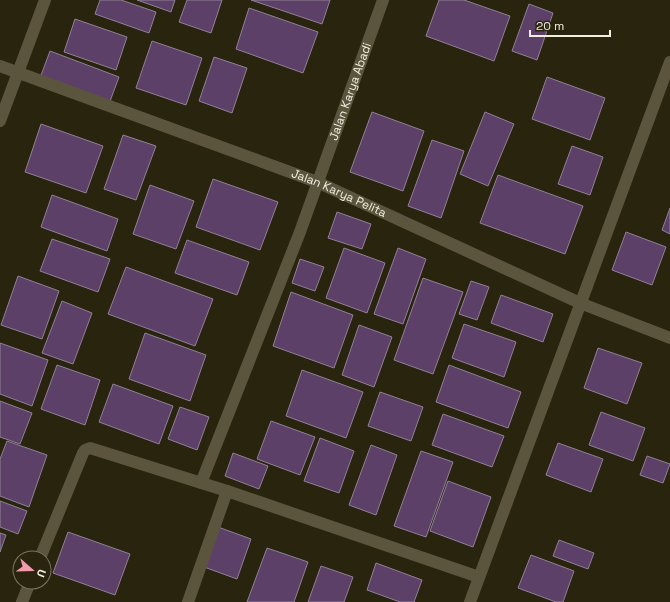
<svg xmlns="http://www.w3.org/2000/svg" width="670" height="602" viewBox="0 0 670 602" font-family="'Space Grotesk',sans-serif">
<style>
.building{fill:#5c4068;stroke:#8f8196}
.lines{fill:none;stroke-linecap:round;stroke-linejoin:round}
.minor{stroke:#5b553e;stroke-width:12}
.labels{text-anchor:middle;dominant-baseline:central;stroke-width:3;stroke-linejoin:round;paint-order:stroke}
.street-label{font-size:12px;fill:#f2efe1;stroke:#29240e}
</style>
<rect width="100%" height="100%" fill="#29240e"/>
<g class="building">
<path d="M100 0H121L156 12 149 33 95 14Z"/>
<path d="M137 0H175L171 12Z"/>
<path d="M187 0H222L211 33 179 22Z"/>
<path d="M251 0H330L322 24Z"/>
<path d="M439 0H464L510 16 494 61 426 36Z"/>
<path d="M529 4 553 13 537 60 512 51Z"/>
<path d="M249 8 318 32 303 73 236 49Z"/>
<path d="M75 19 127 37 116 70 64 52Z"/>
<path d="M152 41 202 58 186 105 136 88Z"/>
<path d="M50 51 119 77 109 104 40 78Z"/>
<path d="M214 57 247 68 232 113 199 101Z"/>
<path d="M547 77 605 98 590 140 532 119Z"/>
<path d="M372 112 424 131 403 191 350 172Z"/>
<path d="M485 112 514 124 488 186 460 174Z"/>
<path d="M41 124 103 146 86 193 25 172Z"/>
<path d="M123 135 156 146 136 200 104 189Z"/>
<path d="M432 140 464 151 441 218 408 206Z"/>
<path d="M572 146 603 157 590 195 558 184Z"/>
<path d="M498 175 583 206 565 254 480 223Z"/>
<path d="M213 179 278 202 260 250 196 227Z"/>
<path d="M150 185 194 201 176 249 133 234Z"/>
<path d="M52 195 118 219 107 251 41 227Z"/>
<path d="M670 208V234L662 230Z"/>
<path d="M337 212 371 224 362 249 328 238Z"/>
<path d="M626 232 666 247 652 285 612 270Z"/>
<path d="M52 239 110 259 98 292 40 271Z"/>
<path d="M187 240 249 262 237 295 175 273Z"/>
<path d="M344 248 385 263 367 313 326 298Z"/>
<path d="M398 248 426 259 403 324 374 314Z"/>
<path d="M300 259 324 267 315 291 292 283Z"/>
<path d="M126 267 213 299 195 346 108 314Z"/>
<path d="M18 276 59 291 42 339 1 325Z"/>
<path d="M423 278 463 292 433 374 394 360Z"/>
<path d="M471 281 489 287 477 320 459 314Z"/>
<path d="M291 292 353 315 334 368 273 346Z"/>
<path d="M501 295 553 314 543 342 491 323Z"/>
<path d="M62 301 92 313 73 364 42 353Z"/>
<path d="M464 324 516 342 504 377 452 358Z"/>
<path d="M359 325 392 337 374 387 342 375Z"/>
<path d="M145 333 206 355 190 401 129 379Z"/>
<path d="M0 343 48 360 32 406 0 394Z"/>
<path d="M598 348 642 363 627 404 584 388Z"/>
<path d="M57 365 100 380 85 425 41 409Z"/>
<path d="M449 365 521 392 508 428 436 402Z"/>
<path d="M302 370 363 392 346 438 286 416Z"/>
<path d="M113 384 173 406 159 444 99 422Z"/>
<path d="M380 392 423 407 411 441 368 426Z"/>
<path d="M0 401 32 413 20 444 0 437Z"/>
<path d="M180 407 209 417 197 450 168 439Z"/>
<path d="M601 412 645 428 633 461 589 445Z"/>
<path d="M443 414 504 436 492 467 432 445Z"/>
<path d="M271 421 315 437 300 475 257 459Z"/>
<path d="M320 438 354 451 339 493 304 481Z"/>
<path d="M7 441 47 455 29 507 0 496V459Z"/>
<path d="M558 443 603 459 591 492 546 475Z"/>
<path d="M371 445 397 455 376 515 349 505Z"/>
<path d="M421 451 453 462 426 537 394 526Z"/>
<path d="M233 453 268 466 259 489 225 476Z"/>
<path d="M647 456 670 464 663 483 640 475Z"/>
<path d="M448 481 491 497 473 547 430 531Z"/>
<path d="M0 501 27 511 18 534 0 527Z"/>
<path d="M218 527 251 539 237 579 204 567Z"/>
<path d="M68 532 130 554 115 595 53 573Z"/>
<path d="M0 533 6 535 0 552Z"/>
<path d="M559 540 594 553 588 569 553 556Z"/>
<path d="M267 548 308 562 294 602H247Z"/>
<path d="M531 555 574 571 563 602H556L518 588Z"/>
<path d="M376 563 422 580 414 602H400L367 590Z"/>
<path d="M321 566 353 577 344 602H308Z"/>
</g>
<g class="lines">
<g class="minor">
<path id="s1" d="M0 66 317 182 580 303 670 338"/>
<path d="M0 121 45 0"/>
<path id="s2" d="M201 483 300 232 383 0"/>
<path d="M40 558 83 453 85 450 90 448 227 491 479 577"/>
<path d="M22 602 30 582"/>
<path d="M188 602 227 491"/>
<path d="M470 602 670 62"/>
</g>
</g>
<g class="labels">
<g class="street-label">
<text stroke="none"><textPath href="#s2" startOffset="419">Jalan Karya Abadi</textPath></text>
<text stroke="none"><textPath href="#s1" startOffset="362">Jalan Karya Pelita</textPath></text>
</g>
</g>
<g transform="translate(32 570) rotate(110)"><circle r="19" fill="#29240e" stroke="#797562"/>
<path d="M0-3L7 15L0 10L-7 15Z" fill="#f39aac"/>
<text y="-6" font-size="11" font-weight="bold" text-anchor="middle" fill="#f2efe1">U</text>
</g>
<path d="M530 30v6h80v-6" fill="none" stroke="#f2efe1" stroke-width="2"/>
<text x="536" y="30" font-size="12" fill="#f2efe1" stroke="#29240e" stroke-width="3" paint-order="stroke">20 m</text>
</svg>
